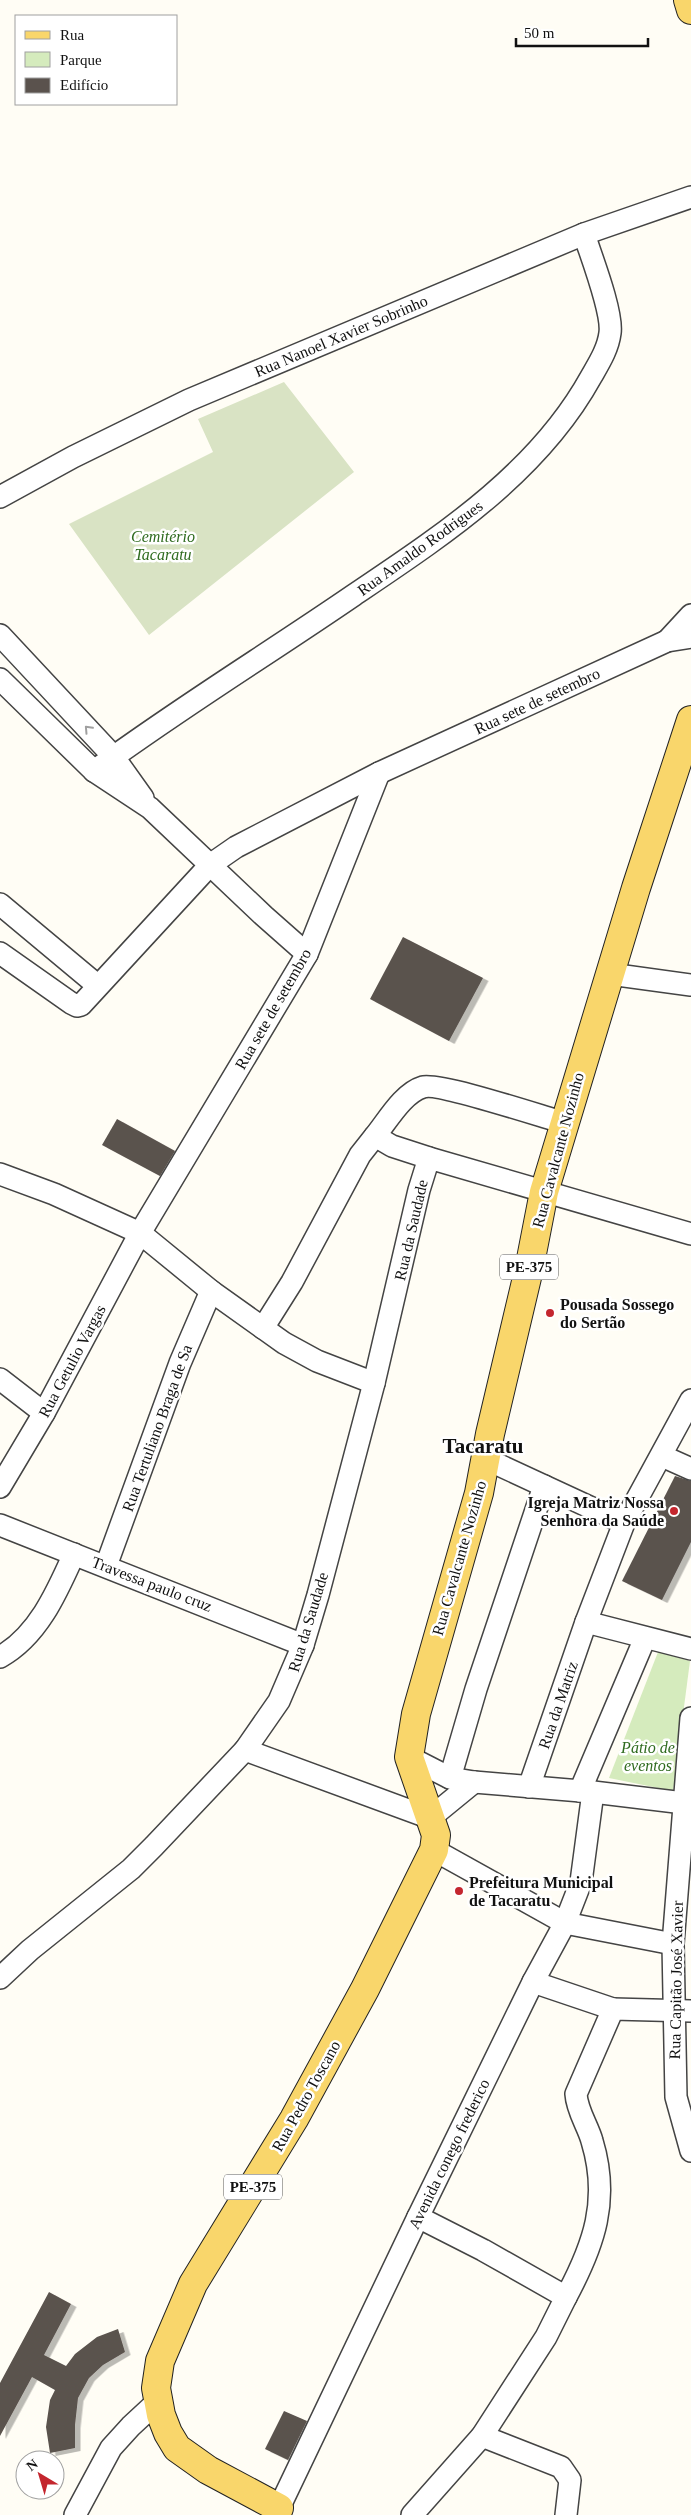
<svg xmlns="http://www.w3.org/2000/svg" width="691" height="2515" viewBox="0 0 691 2515" font-family="'Times New Roman',serif">
<style>
.green{fill:#d5ebbd}
.cemetery{fill:#d9e3c4}
.building{fill:#5a524d;filter:url(#shadow)}
.lines{fill:none;stroke-linecap:round;stroke-linejoin:round}
.street-casing{stroke:#444;stroke-width:24}
.primary-casing{stroke:#222;stroke-width:30}
.street{stroke:#fff;stroke-width:21}
.primary{stroke:#f9d66b;stroke-width:28}
.oneway{stroke:#a0a0a0}
.poi-dot{fill:#c4262e;stroke:#fff;stroke-width:2}
.labels{text-anchor:middle;dominant-baseline:central;stroke-width:5;stroke-linejoin:round;paint-order:stroke}
.shield{fill:#fff;stroke:#585858;stroke-width:1}
.shield-label{font-size:15px;font-weight:bold;fill:#111}
.street-label{font-size:16px;fill:#111;stroke:#fff}
.park-label{font-size:16px;font-style:italic;fill:#2f6b1f;stroke:#fff}
.poi-label{font-size:16px;font-weight:bold;fill:#111;stroke:#fff;text-anchor:start}
.district-label{font-size:21px;font-weight:bold;fill:#111;stroke:#fff}
</style>
<defs>
<filter id="shadow"><feDropShadow dx="5.5" dy="3" stdDeviation="0" flood-color="#0004"/></filter>
</defs>
<rect width="100%" height="100%" fill="#fffdf5"/>
<path class="green" d="M658 1652 690 1661 673 1791 609 1778Z"/>
<path class="cemetery" d="M284 382 354 472 149 635 69 524 213 452 198 419Z"/>
<g class="building">
<path d="M403 937 483 978 449 1041 370 999Z"/>
<path d="M117 1119 175 1151 160 1176 102 1145Z"/>
<path d="M675 1476 691 1481V1542L662 1600 622 1581Z"/>
<path d="M49 2292 71 2304 44 2355 66 2366 75 2354 97 2337 118 2329 125 2352 103 2365 89 2378 78 2398 75 2425V2448L50 2453 46 2427 50 2400 55 2390 32 2377 0 2436V2383Z"/>
<path d="M284 2411 307 2421 288 2460 265 2449Z"/>
</g>
<g class="lines">
<g class="street-casing">
<g id="street">
<path d="M0 497 73 457 189 400 584 234 691 197"/>
<path d="M0 635 113 756 143 798"/>
<path d="M667 641 691 615"/>
<path d="M0 679 94 771 150 808 264 916 307 954"/>
<path d="M94 771C178 709 268 654 354 595 443 535 538 473 591 377 599 363 608 349 610 333 613 312 591 256 584 234"/>
<path d="M0 904 97 985"/>
<path d="M0 953 71 1003 77 1006 81 1005 210 865 236 847 379 773 667 641 691 637"/>
<path d="M610 974 691 985"/>
<path d="M375 1136C388 1120 403 1093 423 1087 438 1082 543 1117 565 1123"/>
<path d="M0 1174 54 1194 140 1233 211 1291 284 1343 317 1361 374 1383"/>
<path d="M263 1328 292 1282 360 1155 375 1136 392 1146 429 1158 691 1234"/>
<path d="M0 1379 44 1413"/>
<path d="M662 1456 691 1469"/>
<path d="M486 1459 624 1523"/>
<path d="M0 1487 44 1413 140 1233 307 954 379 773"/>
<path d="M0 1525 303 1645"/>
<path d="M106 1566 180 1363 211 1291"/>
<path d="M586 1622 691 1649"/>
<path d="M0 1657C38 1636 57 1592 74 1554"/>
<path d="M691 1718 673 1944 676 2097 691 2151"/>
<path d="M245 1750 430 1818 474 1782"/>
<path d="M409 1757 450 1778 474 1782 593 1792 684 1803"/>
<path d="M450 1778 476 1689 544 1486"/>
<path d="M529 1787 586 1622 624 1523 691 1400"/>
<path d="M580 1791 645 1638"/>
<path d="M434 1850 565 1923 673 1944"/>
<path d="M0 1978 30 1950 131 1869 154 1846 245 1750 279 1701 303 1645 318 1595 374 1383 419 1190 429 1158"/>
<path d="M533 1982 613 2009"/>
<path d="M566 2297C594 2245 610 2200 592 2141 588 2126 577 2111 576 2094L613 2009 691 2011"/>
<path d="M482 2436 561 2467 570 2480 566 2515"/>
<path d="M279 2508 418 2217 533 1982 565 1923 581 1882 593 1792"/>
<path d="M75 2515 111 2448 131 2426 158 2401"/>
<path d="M412 2515 482 2436 546 2337 566 2297 483 2250 418 2217"/>
</g>
</g>
<g class="primary-casing">
<g id="primary">
<path d="M688 0 691 10"/>
<path d="M276 2515 279 2508 208 2470 177 2448 168 2433 161 2415 156 2388 160 2361 193 2284 294 2119 365 1989 434 1850 436 1835 409 1757 416 1714 479 1493 490 1434 529 1269 544 1192 636 888 691 720"/>
</g>
</g>
<use href="#street" class="street"/>
<use href="#primary" class="primary"/>
</g>
<defs><path id="oneway-chevron" d="M-2-3.5L2.5 0L-2 3.5" fill="none" stroke-width="1.6" stroke-linecap="round" stroke-linejoin="round" transform="scale(1.25)"/></defs>
<use class="oneway" href="#oneway-chevron" transform="translate(88 729) rotate(-133)"/>
<g class="poi-dot">
<circle cx="550" cy="1313" r="5"/>
<circle cx="674" cy="1511" r="5"/>
<circle cx="459" cy="1891" r="5"/>
</g>
<g class="labels">
<g class="shield">
<rect x="500" y="1254.5" width="58" height="25" rx="4"/>
<rect x="224" y="2174.5" width="58" height="25" rx="4"/>
</g>
<g class="shield-label">
<text x="529" y="1267">PE-375</text>
<text x="253" y="2187">PE-375</text>
</g>
<g class="street-label">
<text transform="translate(341 336) rotate(-23)">Rua Nanoel Xavier Sobrinho</text>
<text transform="translate(420 548) rotate(-36)">Rua Amaldo Rodrigues</text>
<text transform="translate(537 701) rotate(-25)">Rua sete de setembro</text>
<text transform="translate(273 1009) rotate(-60)">Rua sete de setembro</text>
<text transform="translate(558 1150) rotate(-75)">Rua Cavalcante Nozinho</text>
<text transform="translate(411 1230) rotate(-77)">Rua da Saudade</text>
<text transform="translate(72 1361) rotate(-62)">Rua Getulio Vargas</text>
<text transform="translate(157 1428) rotate(-70)">Rua Tertuliano Braga de Sa</text>
<text transform="translate(459 1558) rotate(-74)">Rua Cavalcante Nozinho</text>
<text transform="translate(152 1584) rotate(21)">Travessa paulo cruz</text>
<text transform="translate(308 1622) rotate(-73)">Rua da Saudade</text>
<text transform="translate(558 1705) rotate(-71)">Rua da Matriz</text>
<text transform="translate(676 1980) rotate(-89)">Rua Capitão José Xavier</text>
<text transform="translate(306 2096) rotate(-61)">Rua Pedro Toscano</text>
<text transform="translate(449 2154) rotate(-64)">Avenida conego frederico</text>
</g>
<g class="park-label">
<text x="163" y="536">Cemitério<tspan x="163" dy="18">Tacaratu</tspan></text>
<text x="648" y="1747">Pátio de<tspan x="648" dy="18">eventos</tspan></text>
</g>
<g class="poi-label">
<text x="560" y="1304">Pousada Sossego<tspan x="560" dy="18">do Sertão</tspan></text>
<text x="664" y="1502" text-anchor="end">Igreja Matriz Nossa<tspan x="664" dy="18">Senhora da Saúde</tspan></text>
<text x="469" y="1882">Prefeitura Municipal<tspan x="469" dy="18">de Tacaratu</tspan></text>
</g>
<g class="district-label">
<text x="483" y="1446">Tacaratu</text>
</g>
</g>
<rect x="15" y="15" width="162" height="90" fill="#ffffff" stroke="#a0a0a0"/>
<rect x="25" y="31" width="25" height="8" fill="#f9d66b" stroke="#a0a0a0"/>
<text x="60" y="40" font-size="15" fill="#111111">Rua</text>
<rect x="25" y="52" width="25" height="15" fill="#d5ebbd" stroke="#a0a0a0"/>
<text x="60" y="65" font-size="15" fill="#111111">Parque</text>
<rect x="25" y="78" width="25" height="15" fill="#5a524d" stroke="#a0a0a0"/>
<text x="60" y="90" font-size="15" fill="#111111">Edifício</text>
<g transform="translate(40 2475) rotate(322)"><circle r="24" fill="#ffffff" stroke="#a0a0a0"/>
<path d="M0-4L9 19L0 12L-9 19Z" fill="#c4262e"/>
<text y="-8" font-size="14" font-weight="bold" text-anchor="middle" fill="#111111">N</text>
</g>
<path d="M516 38v8h132v-8" fill="none" stroke="#111111" stroke-width="2.5"/>
<text x="524" y="38" font-size="15" fill="#111111" stroke="#ffffff" stroke-width="4" paint-order="stroke">50 m</text>
</svg>
